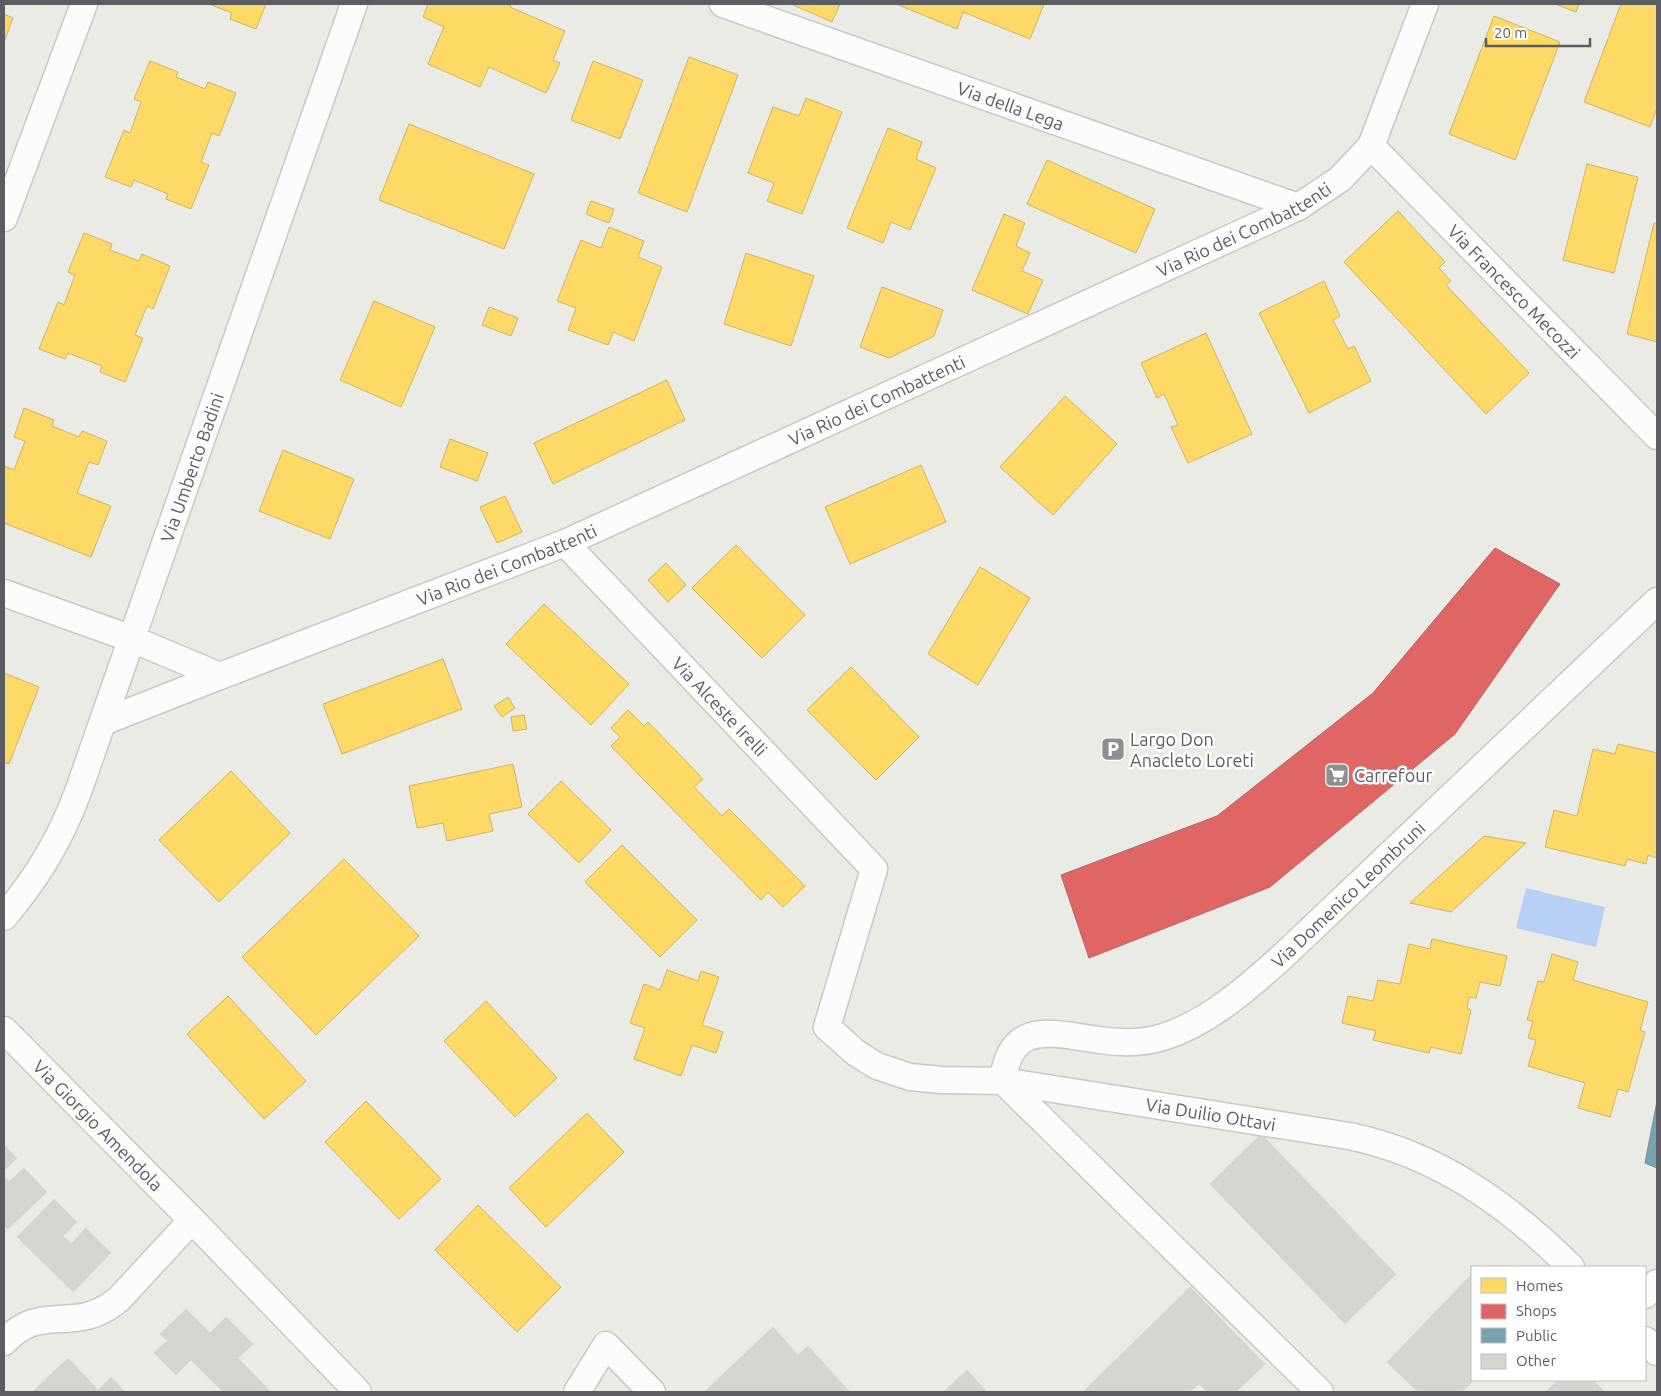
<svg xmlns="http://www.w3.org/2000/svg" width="1661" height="1396" viewBox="0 0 1661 1396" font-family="Ubuntu,sans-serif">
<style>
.water{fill:#b9d0f6}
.homes{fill:#ffd966;stroke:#ceb465}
.shops{fill:#e06666;stroke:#b86365}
.public{fill:#76a5af;stroke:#6e8f98}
.building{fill:#d4d4d0;stroke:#dadad4}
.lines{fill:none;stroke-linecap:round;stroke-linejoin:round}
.minor-casing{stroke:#c8c9c7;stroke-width:29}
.minor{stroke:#fcfcfb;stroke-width:26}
.labels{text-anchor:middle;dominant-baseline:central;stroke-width:5;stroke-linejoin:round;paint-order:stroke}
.street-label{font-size:18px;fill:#5b5d63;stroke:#fff}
.poi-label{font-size:18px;fill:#5b5d63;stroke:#fff;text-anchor:start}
</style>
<rect width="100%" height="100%" fill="#ebebe5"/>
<path class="water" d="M1526 888 1605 907 1596 947 1516 928Z"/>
<g class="homes">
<path d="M209 4H266L256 29 230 19 232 13Z"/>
<path d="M428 4H511L510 7 565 31 553 60 560 63 546 93 489 67 480 87 428 64 444 27 423 17Z"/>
<path d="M791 4H840L832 22Z"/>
<path d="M896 4H1044L1030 39 963 12 957 29Z"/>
<path d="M1555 4H1579L1576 12Z"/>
<path d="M1621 4H1657V108L1650 127 1584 102Z"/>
<path d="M4 14 13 18 4 42Z"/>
<path d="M1494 16 1560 42 1515 160 1449 134Z"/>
<path d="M689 57 738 75 687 212 638 193Z"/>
<path d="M150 61 178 72 176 77 205 89 208 82 236 93 219 136 212 133 201 162 209 165 191 209 166 199 168 194 134 180 131 187 105 177 124 130 130 133 141 102 134 99Z"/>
<path d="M593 61 643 80 620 139 571 120Z"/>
<path d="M806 98 842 112 802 214 767 201 774 183 748 173 773 107 799 116Z"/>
<path d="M409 124 534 174 504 249 379 200Z"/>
<path d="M888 128 922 142 916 159 936 168 910 230 891 222 883 243 847 228Z"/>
<path d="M1047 160 1155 209 1136 253 1027 204Z"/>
<path d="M1587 164 1638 177 1614 273 1563 260Z"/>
<path d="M591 201 614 209 609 223 586 214Z"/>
<path d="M1398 211 1445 262 1439 268 1451 281 1446 285 1529 373 1486 414 1344 262Z"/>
<path d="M1004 214 1025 223 1016 246 1030 253 1022 271 1043 280 1028 314 972 290Z"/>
<path d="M1654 223H1657V342L1627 334Z"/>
<path d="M609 227 644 241 638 257 662 267 634 341 613 332 608 345 568 330 576 308 557 301 581 240 601 248Z"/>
<path d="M84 233 112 244 110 250 139 261 142 254 170 266 153 309 147 306 135 335 143 338 125 382 100 372 102 366 68 353 65 359 39 349 58 302 64 305 75 275 68 272Z"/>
<path d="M746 253 814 276 791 346 724 324Z"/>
<path d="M1324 281 1340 316 1333 320 1348 349 1354 346 1371 381 1309 413 1259 313Z"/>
<path d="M882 287 943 310 934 336 889 358 860 347Z"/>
<path d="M374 301 435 327 401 407 340 380Z"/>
<path d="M489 307 518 318 511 336 482 325Z"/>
<path d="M1206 333 1252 434 1188 463 1171 427 1178 425 1164 394 1157 398 1141 363Z"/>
<path d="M667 380 685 420 553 484 534 443Z"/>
<path d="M1065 396 1117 444 1053 515 1000 467Z"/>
<path d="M24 408 54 420 52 426 79 437 82 431 107 441 98 465 89 462 77 493 111 506 91 557 4 523V466L14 470 25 441 14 437Z"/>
<path d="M450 439 488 453 477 481 440 467Z"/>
<path d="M283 450 354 479 330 539 259 511Z"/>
<path d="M921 465 946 522 850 564 825 507Z"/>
<path d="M505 496 522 532 497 543 480 507Z"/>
<path d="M736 545 805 615 762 658 692 588Z"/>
<path d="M666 563 686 585 668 602 648 580Z"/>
<path d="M980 567 1030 598 978 685 928 654Z"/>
<path d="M544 604 629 684 591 725 506 644Z"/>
<path d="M443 659 462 709 342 754 323 704Z"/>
<path d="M851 667 919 737 876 780 807 710Z"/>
<path d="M4 673 39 687 9 764 4 762Z"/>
<path d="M508 697 515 708 502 717 494 706Z"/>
<path d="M628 710 644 726 648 722 703 779 694 787 722 816 729 809 805 886 783 907 768 892 761 900 611 746 620 737 611 728Z"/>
<path d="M524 715 527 729 513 731 511 717Z"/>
<path d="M1618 744 1657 753V858L1648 855 1646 864 1627 859 1625 866 1545 847 1554 810 1577 816 1593 749 1615 754Z"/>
<path d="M513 764 522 807 489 814 493 831 447 841 443 823 417 828 409 786Z"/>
<path d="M231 771 290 833 219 902 159 840Z"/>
<path d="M561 781 611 830 579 863 528 814Z"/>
<path d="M1484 836 1526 843 1451 912 1410 903Z"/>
<path d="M622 845 697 920 660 957 585 882Z"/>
<path d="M344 859 419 936 316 1035 242 957Z"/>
<path d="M1432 939 1507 956 1500 986 1480 982 1476 998 1469 997 1467 1008 1471 1010 1461 1054 1431 1047 1429 1053 1373 1040 1376 1031 1342 1023 1348 996 1373 1001 1378 980 1400 984 1409 944 1430 949Z"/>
<path d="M1552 954 1578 962 1573 980 1648 1002 1640 1030 1645 1032 1628 1092 1618 1089 1610 1117 1578 1108 1585 1083 1528 1066 1536 1040 1528 1038 1533 1021 1527 1020 1538 981 1544 982Z"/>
<path d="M667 970 698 981 701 971 719 977 702 1025 723 1032 716 1053 692 1045 681 1076 634 1059 645 1028 630 1023 644 984 660 990Z"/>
<path d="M228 996 306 1081 264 1119 187 1034Z"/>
<path d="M486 1001 557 1078 515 1117 444 1041Z"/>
<path d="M366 1101 441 1179 399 1219 325 1142Z"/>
<path d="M587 1113 624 1152 546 1227 509 1188Z"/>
<path d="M478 1205 561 1287 517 1332 435 1250Z"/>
</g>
<path class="shops" d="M1495 548 1560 584 1455 734 1270 887 1089 958 1061 875 1217 816 1373 693Z"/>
<path class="public" d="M1657 1101V1168L1645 1163Z"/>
<g class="building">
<path d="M1261 1134 1396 1274 1345 1324 1210 1184Z"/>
<path d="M4 1145 17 1158 4 1171Z"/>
<path d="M24 1168 47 1192 8 1229 4 1225V1176L9 1182Z"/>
<path d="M54 1199 77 1222 63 1236 71 1244 86 1228 111 1253 73 1292 17 1237Z"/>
<path d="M1472 1274V1380H1474L1462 1392H1418L1387 1362Z"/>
<path d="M1190 1287 1265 1364 1236 1392H1207L1199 1384 1190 1392H1083Z"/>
<path d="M186 1309 210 1333 226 1317 253 1344 238 1358 271 1392H223L191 1360 176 1375 154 1353 167 1341 160 1334Z"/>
<path d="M773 1327 798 1355 808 1346 850 1392H704Z"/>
<path d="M68 1358 98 1390 111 1377 125 1392H32Z"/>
<path d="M967 1370 987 1392H943Z"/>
<path d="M1558 1380H1593L1605 1392H1546Z"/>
</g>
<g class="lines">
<g class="minor-casing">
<g id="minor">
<path id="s1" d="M723 4 1298 207"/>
<path id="s2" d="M1371 146 1657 436"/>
<path d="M4 218 84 4"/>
<path id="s3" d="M565 543 874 869 827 1027 856 1053 877 1066 910 1077 942 1080 1003 1081 1349 1136C1438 1154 1508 1205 1571 1267"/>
<path id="s4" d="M4 593 132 639 220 676 565 543 1298 207 1340 179 1371 146 1425 4"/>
<path d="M103 722 220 676"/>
<path id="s5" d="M4 917C37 878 60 840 78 792L354 4"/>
<path id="s6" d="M4 1030 192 1220 358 1392"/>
<path d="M1645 1295 1657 1283"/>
<path d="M1645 1340 1657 1352"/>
<path d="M4 1342C11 1335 19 1328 29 1324 44 1318 58 1320 74 1318 92 1317 106 1310 119 1299L192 1220"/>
<path d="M577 1392 606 1345 652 1392"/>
<path id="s7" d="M1320 1392 1003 1081C1010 1018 1054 1034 1099 1040 1120 1043 1142 1044 1163 1037 1208 1023 1246 989 1281 958L1657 601"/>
</g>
</g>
<use href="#minor" class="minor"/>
</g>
<defs>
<g id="parking-square" transform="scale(1.25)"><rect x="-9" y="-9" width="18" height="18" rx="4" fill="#8d8f90" stroke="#fff"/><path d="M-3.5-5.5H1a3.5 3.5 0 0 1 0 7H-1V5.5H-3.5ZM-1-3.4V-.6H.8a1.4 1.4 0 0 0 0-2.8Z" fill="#fff"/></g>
<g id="supermarket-square" transform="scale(1.25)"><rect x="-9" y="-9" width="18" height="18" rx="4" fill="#8d8f90" stroke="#fff"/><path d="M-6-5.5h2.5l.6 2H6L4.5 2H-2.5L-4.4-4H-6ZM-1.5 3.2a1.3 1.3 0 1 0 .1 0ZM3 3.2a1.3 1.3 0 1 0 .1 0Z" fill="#fff"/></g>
</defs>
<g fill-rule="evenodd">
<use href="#parking-square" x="1113" y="749"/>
<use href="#supermarket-square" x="1337" y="775"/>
</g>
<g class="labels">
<g class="street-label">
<text stroke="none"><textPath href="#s1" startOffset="305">Via della Lega</textPath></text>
<text stroke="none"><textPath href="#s4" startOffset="1349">Via Rio dei Combattenti</textPath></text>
<text stroke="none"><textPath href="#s2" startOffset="204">Via Francesco Mecozzi</textPath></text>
<text stroke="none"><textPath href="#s4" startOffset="944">Via Rio dei Combattenti</textPath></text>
<text stroke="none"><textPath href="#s5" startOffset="490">Via Umberto Badini</textPath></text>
<text stroke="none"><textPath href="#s4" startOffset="539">Via Rio dei Combattenti</textPath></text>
<text stroke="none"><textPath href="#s3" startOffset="225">Via Alceste Irelli</textPath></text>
<text stroke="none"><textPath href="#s7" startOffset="869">Via Domenico Leombruni</textPath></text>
<text stroke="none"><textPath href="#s3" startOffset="1016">Via Duilio Ottavi</textPath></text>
<text stroke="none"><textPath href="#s6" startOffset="134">Via Giorgio Amendola</textPath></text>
</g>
<g class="poi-label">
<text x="1130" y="739">Largo Don<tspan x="1130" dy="21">Anacleto Loreti</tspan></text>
<text x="1354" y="775">Carrefour</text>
</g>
</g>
<rect width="1661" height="1396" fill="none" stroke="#5b5d63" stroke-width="10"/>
<rect x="1471" y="1266" width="175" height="115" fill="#ffffff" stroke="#bdbec1"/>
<rect x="1481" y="1278" width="25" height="15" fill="#ffd966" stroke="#bdbec1"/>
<text x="1516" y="1291" font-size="15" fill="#5b5d63">Homes</text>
<rect x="1481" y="1304" width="25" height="15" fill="#e06666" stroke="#bdbec1"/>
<text x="1516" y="1316" font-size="15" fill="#5b5d63">Shops</text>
<rect x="1481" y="1328" width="25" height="15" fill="#76a5af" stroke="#bdbec1"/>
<text x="1516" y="1341" font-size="15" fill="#5b5d63">Public</text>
<rect x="1481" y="1354" width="25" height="15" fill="#d4d4d0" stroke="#bdbec1"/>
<text x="1516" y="1366" font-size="15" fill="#5b5d63">Other</text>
<path d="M1486 38v8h104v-8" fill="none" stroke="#5b5d63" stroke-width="2.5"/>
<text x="1494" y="38" font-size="15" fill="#5b5d63" stroke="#ffffff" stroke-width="4" paint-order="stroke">20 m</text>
</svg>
